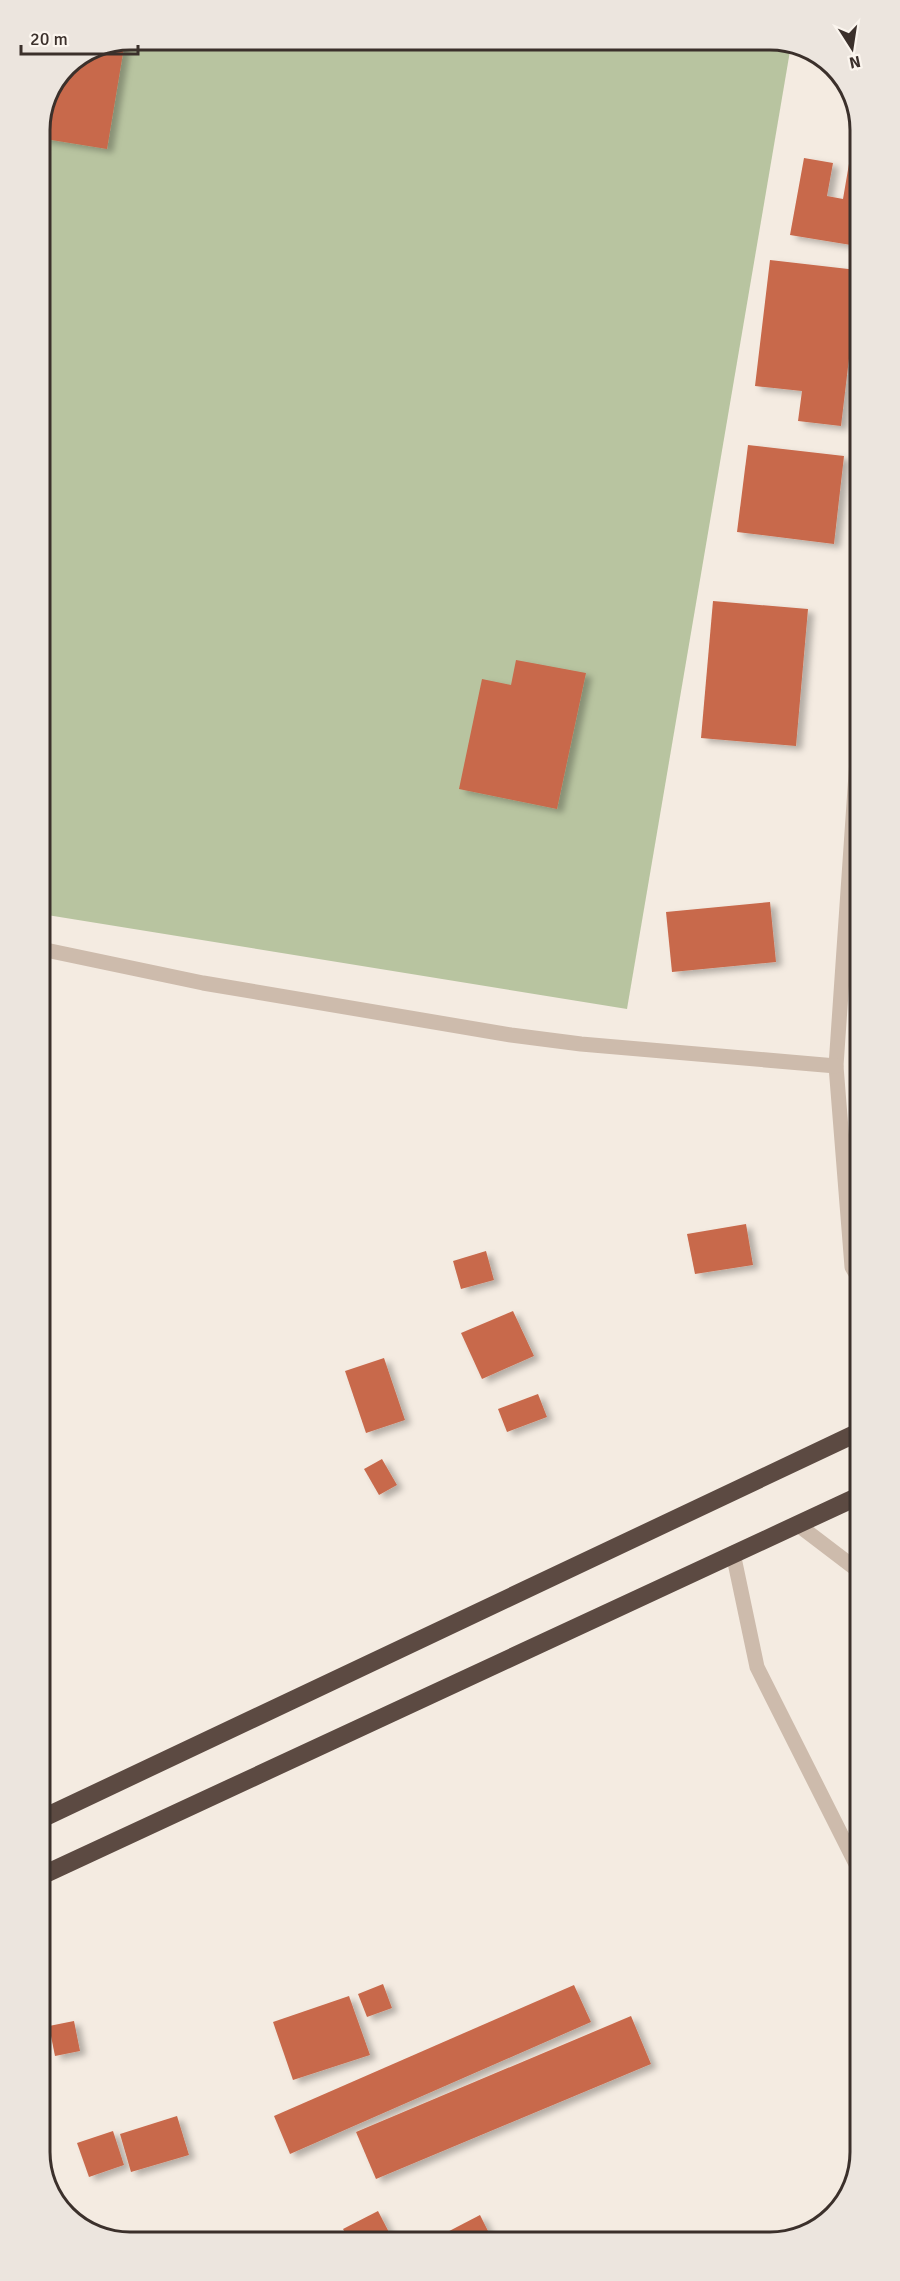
<svg xmlns="http://www.w3.org/2000/svg" width="900" height="2281" viewBox="0 0 900 2281" font-family="Signika,sans-serif">
<style>
.green{fill:#b8c4a0}
.building{fill:#c8694b;filter:url(#shadow)}
.lines{fill:none;stroke-linecap:round;stroke-linejoin:round}
.minor{stroke:#cdbbac;stroke-width:15}
.highway{stroke:#5c4a42;stroke-width:18}
.rim{fill:none;stroke:#3b302b;stroke-width:3}
</style>
<defs>
<filter id="shadow"><feDropShadow dx="6" dy="4" stdDeviation="3" flood-color="#0004"/></filter>
</defs>
<rect width="100%" height="100%" fill="#f4ebe1"/>
<path class="green" d="M130 39H777L791 45 627 1009 41 914 39 124 66 65Z"/>
<g class="building">
<path d="M125 41 107 149 39 138V124L66 65Z"/>
<path d="M851 152 856 153 857 246 790 235 804 158 833 163 827 196 843 199Z"/>
<path d="M770 260 857 270V291L841 426 798 421 802 391 755 386Z"/>
<path d="M748 445 844 456 834 544 737 532Z"/>
<path d="M713 601 808 609 796 746 701 738Z"/>
<path d="M516 660 586 673 557 809 459 789 482 679 511 685Z"/>
<path d="M770 902 776 962 672 972 666 912Z"/>
<path d="M746 1224 753 1265 695 1274 687 1234Z"/>
<path d="M486 1251 494 1280 461 1289 453 1261Z"/>
<path d="M513 1311 534 1356 482 1379 461 1333Z"/>
<path d="M384 1358 405 1420 366 1433 345 1371Z"/>
<path d="M538 1394 547 1417 507 1432 498 1409Z"/>
<path d="M382 1459 397 1485 379 1495 364 1469Z"/>
<path d="M383 1984 392 2008 367 2017 358 1994Z"/>
<path d="M574 1985 591 2022 290 2154 274 2116Z"/>
<path d="M349 1996 370 2055 293 2080 273 2022Z"/>
<path d="M631 2016 651 2064 376 2179 356 2132Z"/>
<path d="M74 2021 80 2051 55 2056 49 2026Z"/>
<path d="M177 2116 189 2155 131 2172 120 2134Z"/>
<path d="M113 2131 124 2165 89 2177 77 2143Z"/>
<path d="M378 2211 393 2240H349L343 2229Z"/>
<path d="M480 2215 492 2239 432 2240Z"/>
</g>
<g class="lines">
<g class="minor">
<path d="M858 745 836 1066 852 1267 859 1279"/>
<path d="M41 949 203 983 511 1035 581 1044 836 1066"/>
<path d="M797 1524 860 1572"/>
<path d="M733 1553 757 1667 860 1872"/>
</g>
<g class="highway">
<path d="M43 1818 859 1432"/>
<path d="M43 1875 859 1496"/>
</g>
</g>
<path d="M0 0H900V2281H0ZM130 50H770A80 80 0 0 1 850 130V2152A80 80 0 0 1 770 2232H130A80 80 0 0 1 50 2152V130A80 80 0 0 1 130 50Z" fill="#ece5de" fill-rule="evenodd"/>
<path class="rim" d="M130 50H770A80 80 0 0 1 850 130V2152A80 80 0 0 1 770 2232H130A80 80 0 0 1 50 2152V130A80 80 0 0 1 130 50Z"/>
<g transform="translate(852 48) rotate(168)" stroke="#fbf5ee" stroke-width="4.5" paint-order="stroke">
<path d="M0-4.5L10 22L0 15L-10 22Z" fill="#3b302b"/>
<text y="-9" font-size="16" font-weight="bold" text-anchor="middle" fill="#3b302b">N</text>
</g>
<path d="M21 45v9h117v-9" fill="none" stroke="#3b302b" stroke-width="3"/>
<text x="30" y="45" font-size="18" fill="#3b302b" stroke="#fbf5ee" stroke-width="4.5" paint-order="stroke">20 m</text>
</svg>
